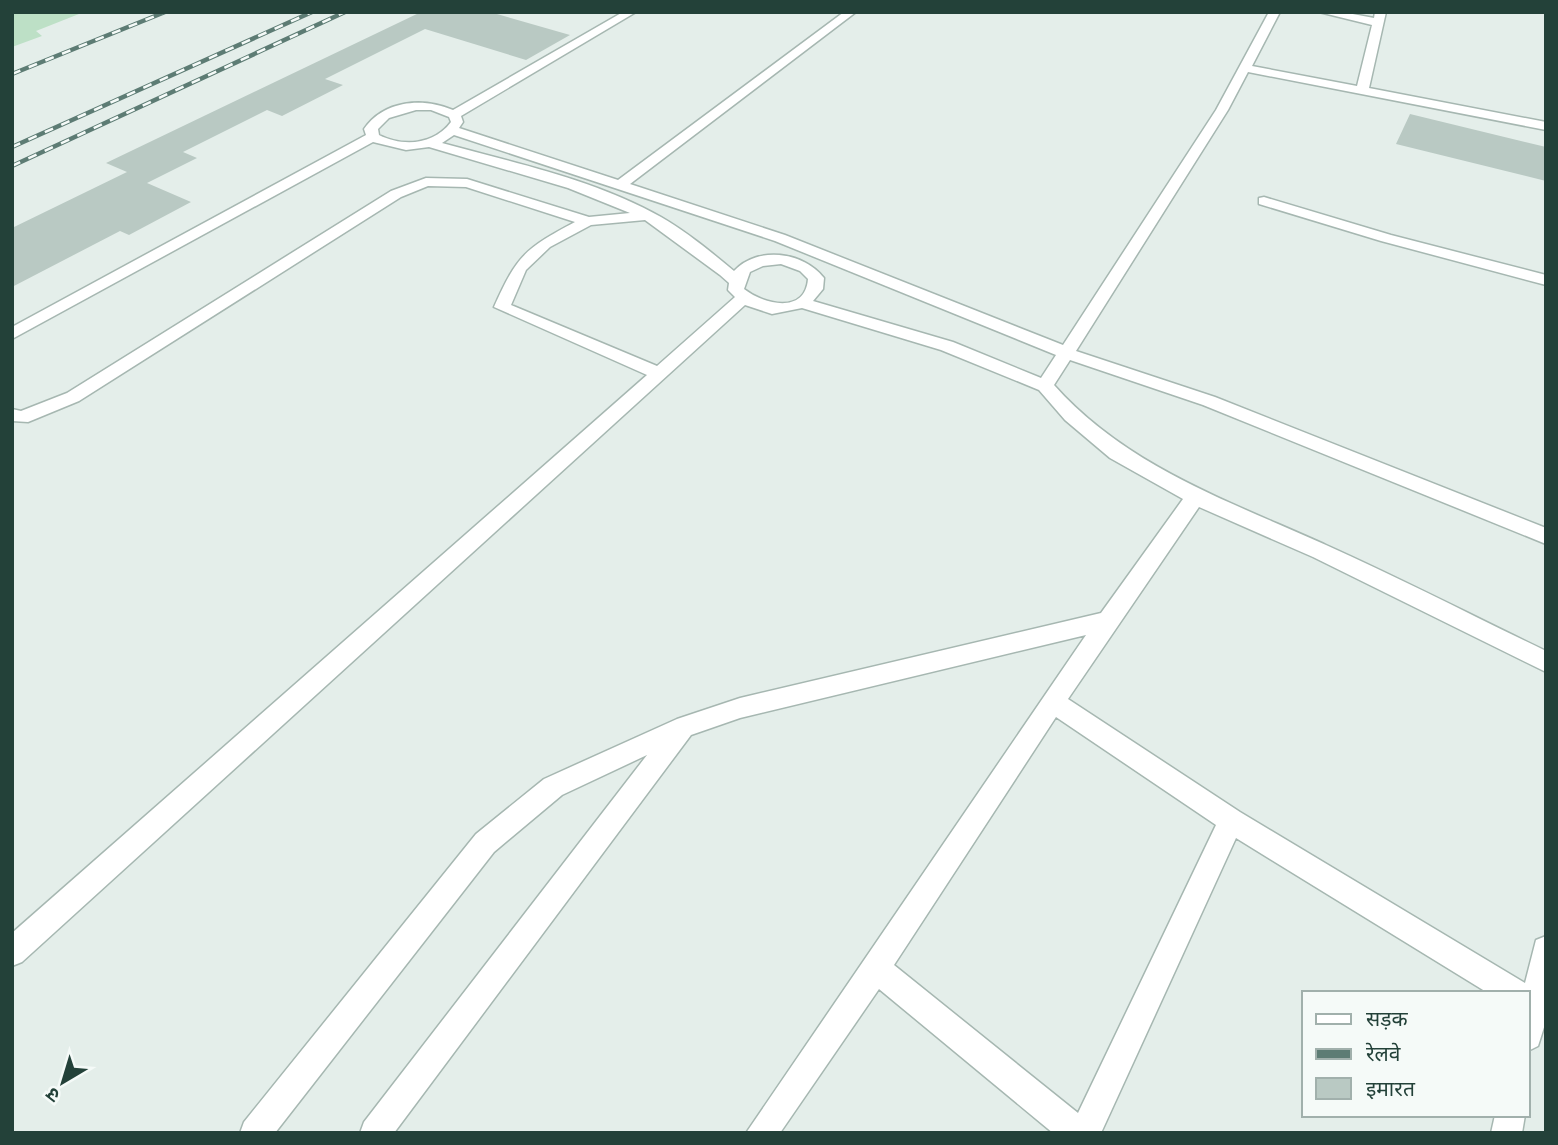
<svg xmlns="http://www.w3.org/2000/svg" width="1558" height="1145" viewBox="0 0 1558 1145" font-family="'Space Grotesk','Noto Sans Devanagari',sans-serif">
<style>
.green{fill:#bde0c6}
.building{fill:#b9c9c3}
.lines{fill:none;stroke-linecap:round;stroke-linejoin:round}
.minor-casing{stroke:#a6b7b1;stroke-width:3}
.minor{fill:#fff;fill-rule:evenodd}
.rail-casing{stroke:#5d7c74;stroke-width:4.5}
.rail{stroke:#f5faf8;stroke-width:2.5;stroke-dasharray:9;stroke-linecap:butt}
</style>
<rect width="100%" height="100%" fill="#e4eeea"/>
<path class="green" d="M12 12H84L36 31 42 36 12 47Z"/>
<g class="building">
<path d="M421 12H490L570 35 526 60 425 29 325 79 343 85 282 116 267 110 183 152 197 158 147 183 191 202 129 235 120 231 12 287V228L127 172 106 163Z"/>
<path d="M1410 114 1546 147V181L1396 144Z"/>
</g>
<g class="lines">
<g class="minor-casing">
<g id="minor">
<path d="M623 12H636L461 116 463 122 459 128 618 180 844 12H856L630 184 785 235 1063 345 1216 110 1269 12H1280L1252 66 1357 86 1372 25 1319 12H1342L1374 18 1375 12H1386L1369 88 1546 122V130L1248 72 1228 110 1076 351 1215 397 1546 528V544L1203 405 1070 360 1054 385C1127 467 1229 501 1326 545 1400 578 1473 616 1546 651V672L1313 557 1199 507 1068 699 1240 812 1525 983 1536 940 1546 936V1021L1538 1046 1528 1051V993H1488L1236 838 1101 1133H1053L879 989 780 1133H746L1086 635 740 718 691 735 394 1133H360L364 1122 647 755 562 795 494 852 275 1133H240L244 1122 476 834 544 779 677 719 740 698 1101 613 1183 499 1110 458 1065 420 1039 390 941 350 802 308 772 314 745 305 22 962 12 966V933L647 375 494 307C517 255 526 248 575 222L466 187 428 186 401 197 79 401 28 422 12 421V409L21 411 67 393 391 191 426 178 467 179 589 217 630 213 568 188 429 147 406 150 373 142 12 339V327L366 135 364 129C384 100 423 97 453 110ZM416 110H431L449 117 451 122C434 145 403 147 379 135L378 129 389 118ZM454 135 775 241 1056 355 1041 378 953 342 813 301 823 289 824 278C804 252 758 245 734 271 711 252 687 232 661 217 594 179 515 163 442 143ZM645 220 720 275 729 283 728 290 735 297 657 366 511 305 526 270 550 247 591 225ZM781 264 800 271 808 279C805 315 763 304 744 289L750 272 763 266ZM1056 717 1216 825 1078 1113 894 965Z"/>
<path d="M1264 197 1391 235 1546 275V285L1381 241 1259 204V198Z"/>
<path d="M1495 1115H1525L1522 1133H1491Z"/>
</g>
</g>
<use href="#minor" class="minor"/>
<g class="rail-casing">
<g id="rail">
<path d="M12 74 165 12"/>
<path d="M12 147 312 12"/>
<path d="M12 166 345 12"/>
</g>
</g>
<use href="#rail" class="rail"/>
</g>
<rect width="1558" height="1145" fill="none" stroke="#234139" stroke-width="28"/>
<rect x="1302" y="991" width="228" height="126" fill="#f5faf8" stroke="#a1b0ac" stroke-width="2"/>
<rect x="1316" y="1014" width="35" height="10" fill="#ffffff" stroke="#a1b0ac" stroke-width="2"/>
<text x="1366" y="1026" font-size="21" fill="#234139">सड़क</text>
<rect x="1316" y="1049" width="35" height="10" fill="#5d7c74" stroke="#a1b0ac" stroke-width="2"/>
<text x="1366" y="1061" font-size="21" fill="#234139">रेलवे</text>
<rect x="1316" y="1078" width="35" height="21" fill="#b9c9c3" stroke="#a1b0ac" stroke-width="2"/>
<text x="1366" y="1096" font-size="21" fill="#234139">इमारत</text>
<g transform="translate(63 1082) rotate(218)" stroke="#f5faf8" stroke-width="5" paint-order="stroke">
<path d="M0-5L12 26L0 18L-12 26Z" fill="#234139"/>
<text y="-10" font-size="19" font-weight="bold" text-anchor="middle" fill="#234139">उ</text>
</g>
</svg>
